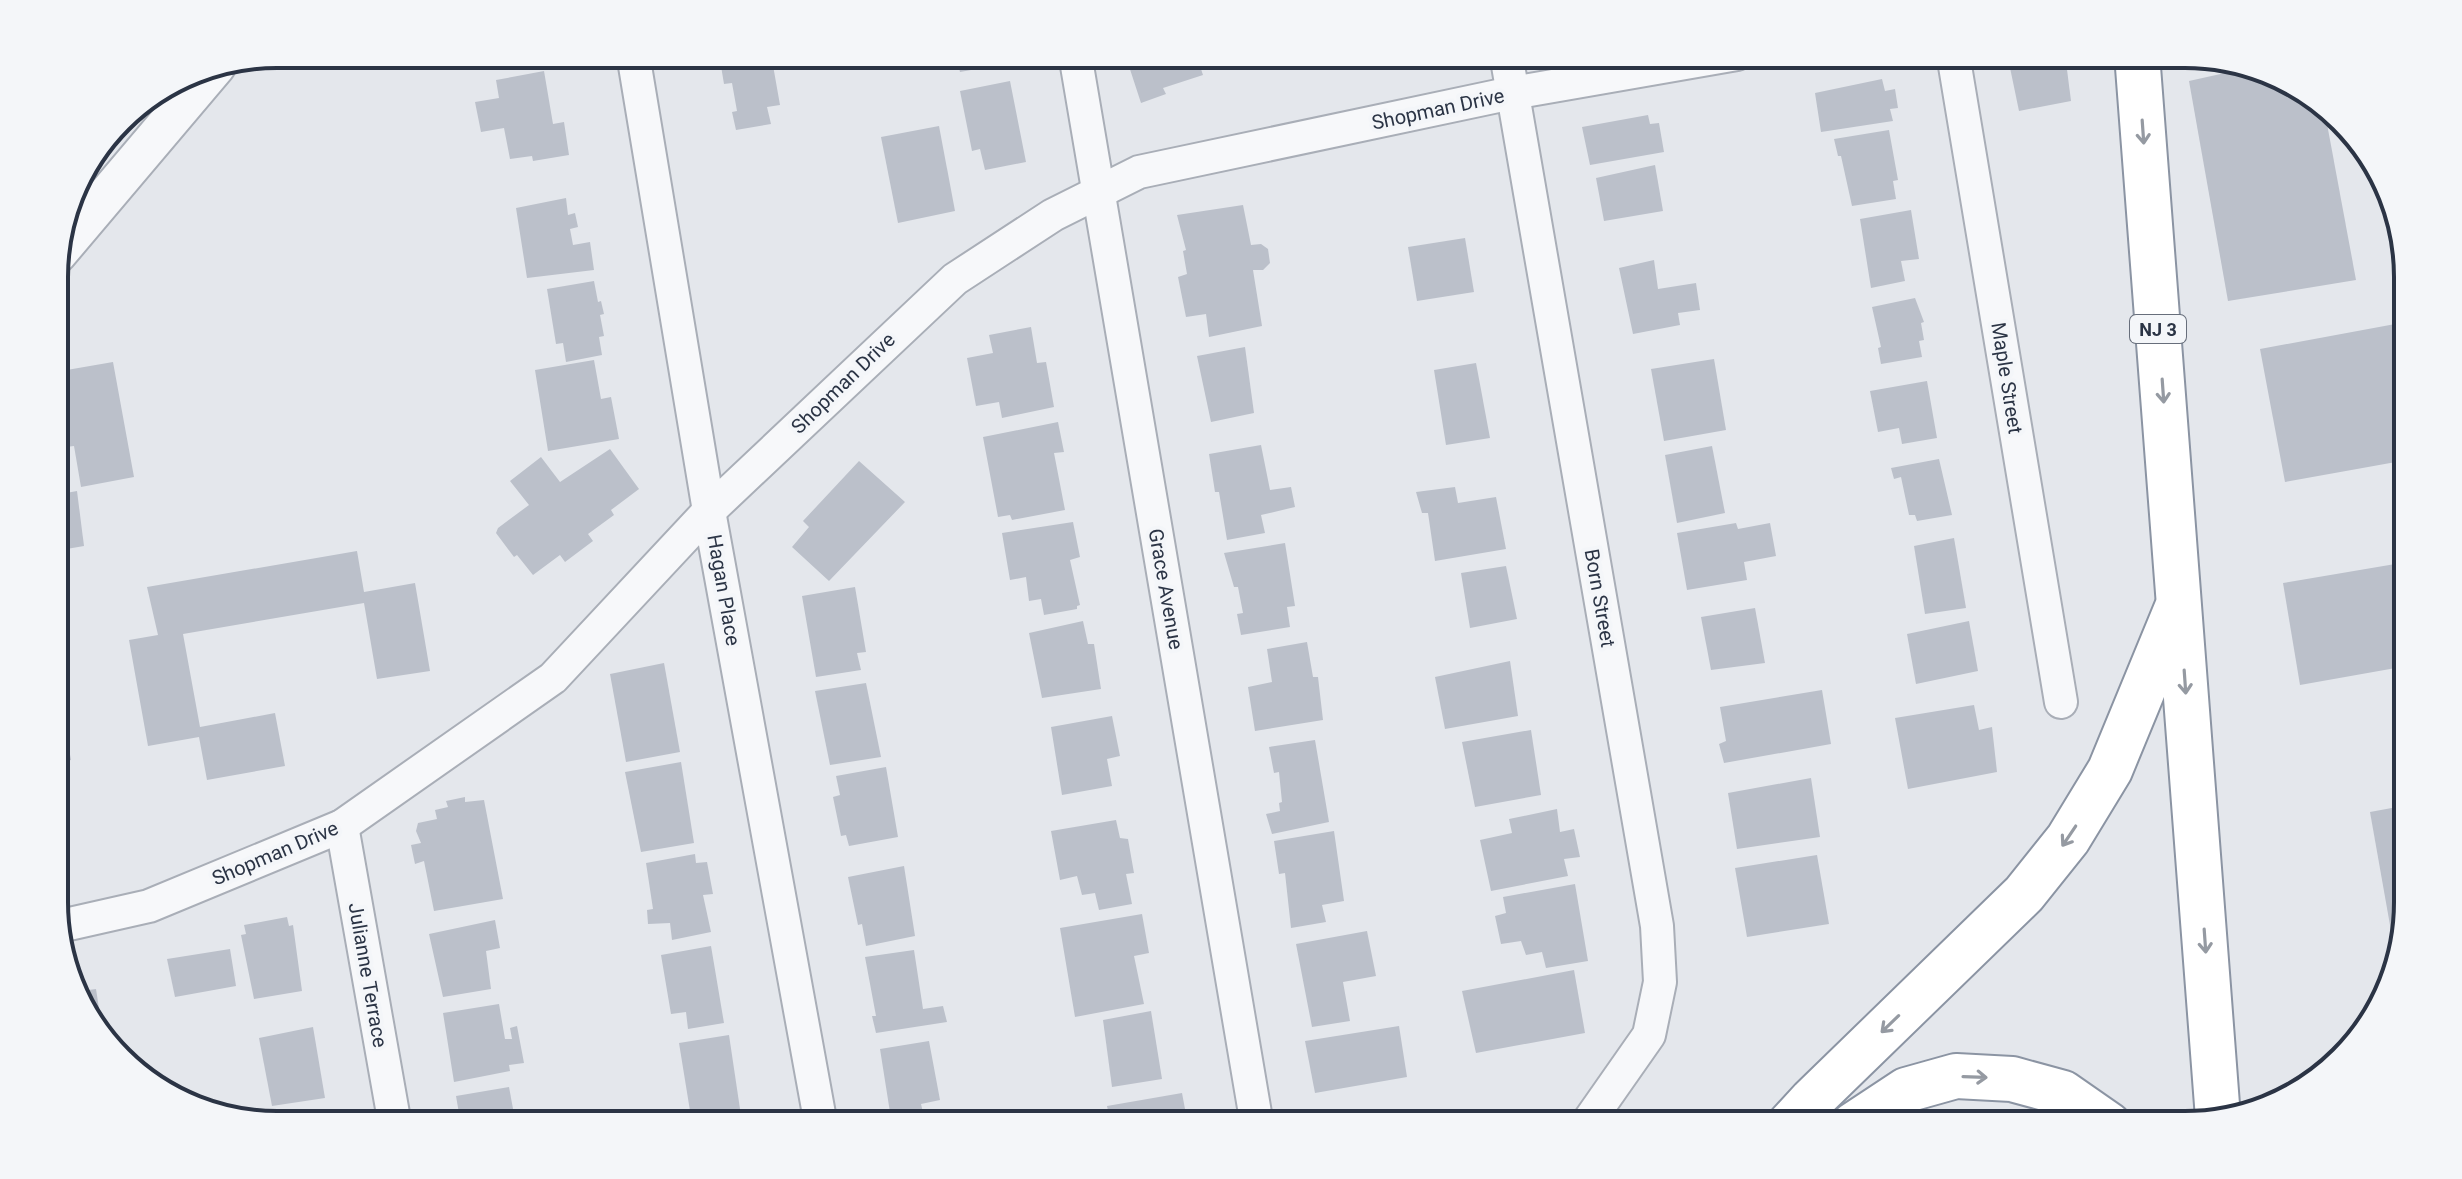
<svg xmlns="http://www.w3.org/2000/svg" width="2462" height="1179" viewBox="0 0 2462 1179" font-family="Roboto,sans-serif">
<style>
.building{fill:#bbc0ca}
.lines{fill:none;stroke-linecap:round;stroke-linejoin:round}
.minor-casing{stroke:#a9aeb7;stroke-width:36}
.tertiary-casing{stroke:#a9aeb7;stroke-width:42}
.motorway-casing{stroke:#8b94a3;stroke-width:48}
.minor{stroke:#f7f8fa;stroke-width:32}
.tertiary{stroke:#f7f8fa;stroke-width:38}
.motorway{stroke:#fff;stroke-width:44}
.oneway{stroke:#959aa2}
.labels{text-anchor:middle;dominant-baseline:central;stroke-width:8;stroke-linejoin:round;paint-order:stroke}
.shield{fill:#f4f6f9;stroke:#676e7b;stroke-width:2}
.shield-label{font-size:18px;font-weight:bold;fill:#2b3445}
.street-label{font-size:20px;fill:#2b3445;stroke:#f4f6f9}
.rim{fill:none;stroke:#2b3445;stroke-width:4}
</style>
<rect width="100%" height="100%" fill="#e4e7ec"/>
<g class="building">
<path d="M719 54H771L780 105 767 107 771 124 736 130 732 112 737 111 732 83 724 84Z"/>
<path d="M956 54H1003L1004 64 960 72Z"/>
<path d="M1125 54H1196L1203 75 1163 88 1166 94 1141 103Z"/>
<path d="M2031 54H2065L2071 101 2019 111 2008 58Z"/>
<path d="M2252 67 2271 71 2325 113 2356 280 2228 301 2189 81Z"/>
<path d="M544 71 553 124 564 122 569 155 533 161 532 156 510 159 504 128 481 132 475 102 499 98 496 80Z"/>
<path d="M1882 79 1885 91 1895 89 1898 108 1890 109 1893 121 1821 132 1815 93Z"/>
<path d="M1010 81 1026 162 985 170 980 149 972 151 960 91Z"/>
<path d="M1648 115 1650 124 1659 123 1664 152 1590 165 1582 127Z"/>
<path d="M939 126 955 211 898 223 881 137Z"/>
<path d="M1889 130 1898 180 1893 181 1896 199 1852 206 1841 156H1838L1834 139Z"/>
<path d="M1655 165 1663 211 1604 221 1596 178Z"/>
<path d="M566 198 568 215 575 213 578 227 570 229 573 245 590 242 594 270 527 278 516 208Z"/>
<path d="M1243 205 1251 245 1261 244 1268 249 1270 263 1263 270H1253L1262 326 1209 337 1206 314 1186 317 1178 277 1187 274 1183 251 1186 250 1177 215Z"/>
<path d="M1911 210 1919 259 1901 261 1905 281 1871 288 1860 219Z"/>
<path d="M1465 238 1474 292 1417 301 1408 247Z"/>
<path d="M1654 260 1658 289 1696 283 1700 310 1678 313 1680 325 1633 334 1619 268Z"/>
<path d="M594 281 598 302 601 301 604 314 600 315 604 336 599 337 602 355 566 362 563 343 556 344 547 289Z"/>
<path d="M1915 298 1924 322 1921 323 1924 340 1919 341 1922 357 1881 364 1878 348 1881 347 1872 307Z"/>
<path d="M2406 322 2407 460 2285 482 2260 349Z"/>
<path d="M1031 327 1037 363 1046 362 1054 407 1002 418 999 402 976 406 967 358 993 353 989 335Z"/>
<path d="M1245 347 1254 413 1211 422 1197 356Z"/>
<path d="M1714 359 1726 430 1664 441 1651 369Z"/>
<path d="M594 360 601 399 611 397 619 439 548 451 535 370Z"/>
<path d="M113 362 134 477 81 487 74 446 66 447 60 416 68 414 61 371Z"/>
<path d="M1476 363 1490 438 1446 445 1434 370Z"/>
<path d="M1927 381 1937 438 1902 444 1899 428 1878 432 1870 391Z"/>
<path d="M1058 422 1064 452 1054 453 1065 510 1012 520 1010 515 998 517 983 437Z"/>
<path d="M1261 445 1270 490 1291 487 1295 507 1261 515 1265 533 1227 540 1219 492H1215L1209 454Z"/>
<path d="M1712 446 1725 513 1677 523 1665 455Z"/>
<path d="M610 449 639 489 611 510 614 515 588 534 593 541 565 562 560 555 533 575 517 555 514 557 496 533 498 528 529 505 510 481 541 457 560 482Z"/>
<path d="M1939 459 1952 515 1917 521 1915 515H1909L1901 477 1894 479 1891 468Z"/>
<path d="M859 461 905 502 829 581 792 547 809 527 803 521Z"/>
<path d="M1455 487 1458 503 1496 497 1506 549 1435 561 1428 513H1422L1416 492Z"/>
<path d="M77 491 84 546 55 551V495Z"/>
<path d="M1073 522 1080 557 1070 560 1080 605 1077 606V609L1044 615 1041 599 1029 601 1026 577 1010 580 1002 533Z"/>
<path d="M1736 523 1738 529 1770 523 1776 556 1744 562 1747 580 1687 590 1677 533Z"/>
<path d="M1954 538 1966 608 1925 614 1914 546Z"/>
<path d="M1285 543 1295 606 1287 607 1290 627 1241 635 1237 614 1243 613 1238 587H1234L1224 553Z"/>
<path d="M357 551 364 592 415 583 430 671 377 679 364 603 183 634 200 727 275 713 285 766 207 780 199 737 148 746 129 640 158 635 147 587Z"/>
<path d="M2407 562V666L2300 685 2283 583Z"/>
<path d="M1506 566 1517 619 1470 628 1461 573Z"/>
<path d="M855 587 866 652 857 653 861 670 816 677 802 596Z"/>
<path d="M1755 608 1765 663 1711 670 1701 617Z"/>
<path d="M1083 621 1088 644H1094L1101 689 1042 698 1029 633Z"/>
<path d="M1969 621 1978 671 1916 684 1907 634Z"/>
<path d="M1307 642 1313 677H1318L1323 720 1255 731 1248 687 1272 682 1267 649Z"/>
<path d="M1510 661 1518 716 1445 729 1435 677Z"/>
<path d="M664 663 680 752 626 762 610 674Z"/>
<path d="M55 675 71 760 56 763Z"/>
<path d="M866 683 881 757 830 765 815 691Z"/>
<path d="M1822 690 1831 744 1724 763 1719 744 1726 741 1720 707Z"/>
<path d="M1974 705 1979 730 1992 727 1997 772 1908 789 1895 718Z"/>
<path d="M1112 716 1120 756 1107 759 1112 786 1062 795 1051 727Z"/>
<path d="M1531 730 1541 795 1475 807 1462 742Z"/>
<path d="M1315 740 1329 822 1272 834 1266 814 1280 811 1279 803 1282 802 1279 772 1274 773 1269 747Z"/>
<path d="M681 762 694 843 641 852 625 772Z"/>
<path d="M886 767 898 837 849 846 846 835 841 836 833 797 840 795 836 776Z"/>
<path d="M1811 778 1820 837 1737 849 1728 793Z"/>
<path d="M465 797V802L484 800 503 899 434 911 424 861 415 864 411 845 421 843 416 831 418 823 437 819 435 810 448 807 446 801Z"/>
<path d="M2408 805V903L2396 959 2370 812Z"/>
<path d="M1557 809 1560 832 1574 829 1580 857 1564 859 1568 876 1491 891 1480 840 1512 833 1509 819Z"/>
<path d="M1116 820 1120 838 1128 839 1134 873 1126 874 1132 904 1099 910 1095 893 1082 895 1077 876 1060 880 1051 831Z"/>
<path d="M1334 831 1344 901 1322 905 1326 922 1291 928 1285 873 1279 874 1274 841Z"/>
<path d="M695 854 696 863 707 862 713 894 703 895 711 932 672 940 670 923 648 924 647 910 653 909 646 863Z"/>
<path d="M1817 855 1829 924 1747 937 1735 868Z"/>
<path d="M904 866 915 936 866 946 862 924 858 925 848 877Z"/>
<path d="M1575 884 1588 961 1546 968 1542 952 1526 955 1521 941 1501 944 1495 916 1506 913 1503 897Z"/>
<path d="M1142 914 1149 953 1134 956 1144 1004 1075 1017 1060 928Z"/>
<path d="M287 917 289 926 293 925 302 991 254 999 241 935 246 934 244 925Z"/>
<path d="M495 920 500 948 486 951 491 989 443 997 429 934Z"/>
<path d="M1367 931 1376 976 1343 982 1350 1021 1312 1027 1296 944Z"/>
<path d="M711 946 724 1023 688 1029 686 1012 671 1014 661 955Z"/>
<path d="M230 949 236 986 175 997 167 959Z"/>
<path d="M914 950 923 1009 943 1006 947 1022 876 1033 872 1016H876L865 957Z"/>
<path d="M1574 970 1585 1033 1476 1053 1462 991Z"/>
<path d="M96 989 104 1041 100 1038 81 991Z"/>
<path d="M499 1004 505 1039H512L510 1028 517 1026 524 1063 509 1065 510 1071 454 1082 443 1013Z"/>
<path d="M1151 1011 1162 1079 1112 1087 1103 1020Z"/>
<path d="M1399 1026 1407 1077 1315 1093 1305 1041Z"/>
<path d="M313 1027 325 1098 272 1106 259 1038Z"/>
<path d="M729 1035 740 1109 691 1117 679 1043Z"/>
<path d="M929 1041 940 1100 921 1104 925 1121 892 1125 880 1049Z"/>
<path d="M509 1087 516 1125H461L456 1096Z"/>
<path d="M1182 1093 1188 1125H1111L1107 1106Z"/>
<path d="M326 1111 329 1125H276L275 1122Z"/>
<path d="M1381 1117 1382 1125H1341V1123Z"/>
</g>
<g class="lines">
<g class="minor-casing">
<g id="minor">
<path d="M633 54 709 511 821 1125"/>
<path d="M1075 54 1257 1125"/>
<path d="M1506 54 1657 926 1660 982 1649 1035 1586 1125"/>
<path d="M1953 54 2061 702"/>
<path d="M342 826 395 1125"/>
<path d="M56 927 149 906 342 826 553 678 709 511 955 279 1053 215 1139 172 1512 93 1737 54"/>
</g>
</g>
<g class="tertiary-casing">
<path id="tertiary" d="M57 254 216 66"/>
</g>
<g class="motorway-casing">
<g id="motorway">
<path d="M2137 54 2218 1118"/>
<path d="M1789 1125 1812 1100 2024 894 2068 839 2110 770 2176 610"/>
<path d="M1853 1125 1906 1090 1956 1076 2012 1079 2063 1093 2109 1125"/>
</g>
</g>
<use href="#minor" class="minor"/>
<use href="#tertiary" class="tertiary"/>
<use href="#motorway" class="motorway"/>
</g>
<defs><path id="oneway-shaft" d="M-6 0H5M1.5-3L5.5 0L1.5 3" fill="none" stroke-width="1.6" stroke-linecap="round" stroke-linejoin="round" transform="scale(2)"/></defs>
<g class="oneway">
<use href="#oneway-shaft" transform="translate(2143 132) rotate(86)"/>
<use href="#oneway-shaft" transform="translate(2163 391) rotate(86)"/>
<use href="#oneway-shaft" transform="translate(2185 682) rotate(86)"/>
<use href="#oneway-shaft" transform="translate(2069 836) rotate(124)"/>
<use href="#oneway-shaft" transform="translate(2205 941) rotate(86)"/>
<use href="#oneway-shaft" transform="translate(1890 1024) rotate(136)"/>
<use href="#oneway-shaft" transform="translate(1975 1077) rotate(2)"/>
</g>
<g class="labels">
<rect class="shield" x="2130" y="315" width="56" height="28" rx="6"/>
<g class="shield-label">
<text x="2158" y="329">NJ 3</text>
</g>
<g class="street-label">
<text transform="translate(1438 109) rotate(-12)">Shopman Drive</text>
<text transform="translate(2007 378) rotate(81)">Maple Street</text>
<text transform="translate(843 383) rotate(-44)">Shopman Drive</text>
<text transform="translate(1166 589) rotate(80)">Grace Avenue</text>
<text transform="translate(724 590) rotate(80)">Hagan Place</text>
<text transform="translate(1600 598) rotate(80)">Born Street</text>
<text transform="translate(275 853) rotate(-23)">Shopman Drive</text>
<text transform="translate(368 975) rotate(80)">Julianne Terrace</text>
</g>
</g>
<path d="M0 0H2462V1179H0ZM277 68H2185A209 209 0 0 1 2394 277V902A209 209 0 0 1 2185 1111H277A209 209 0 0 1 68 902V277A209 209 0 0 1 277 68Z" fill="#f4f6f9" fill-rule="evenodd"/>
<path class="rim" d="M277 68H2185A209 209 0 0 1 2394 277V902A209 209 0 0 1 2185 1111H277A209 209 0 0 1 68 902V277A209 209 0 0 1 277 68Z"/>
</svg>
